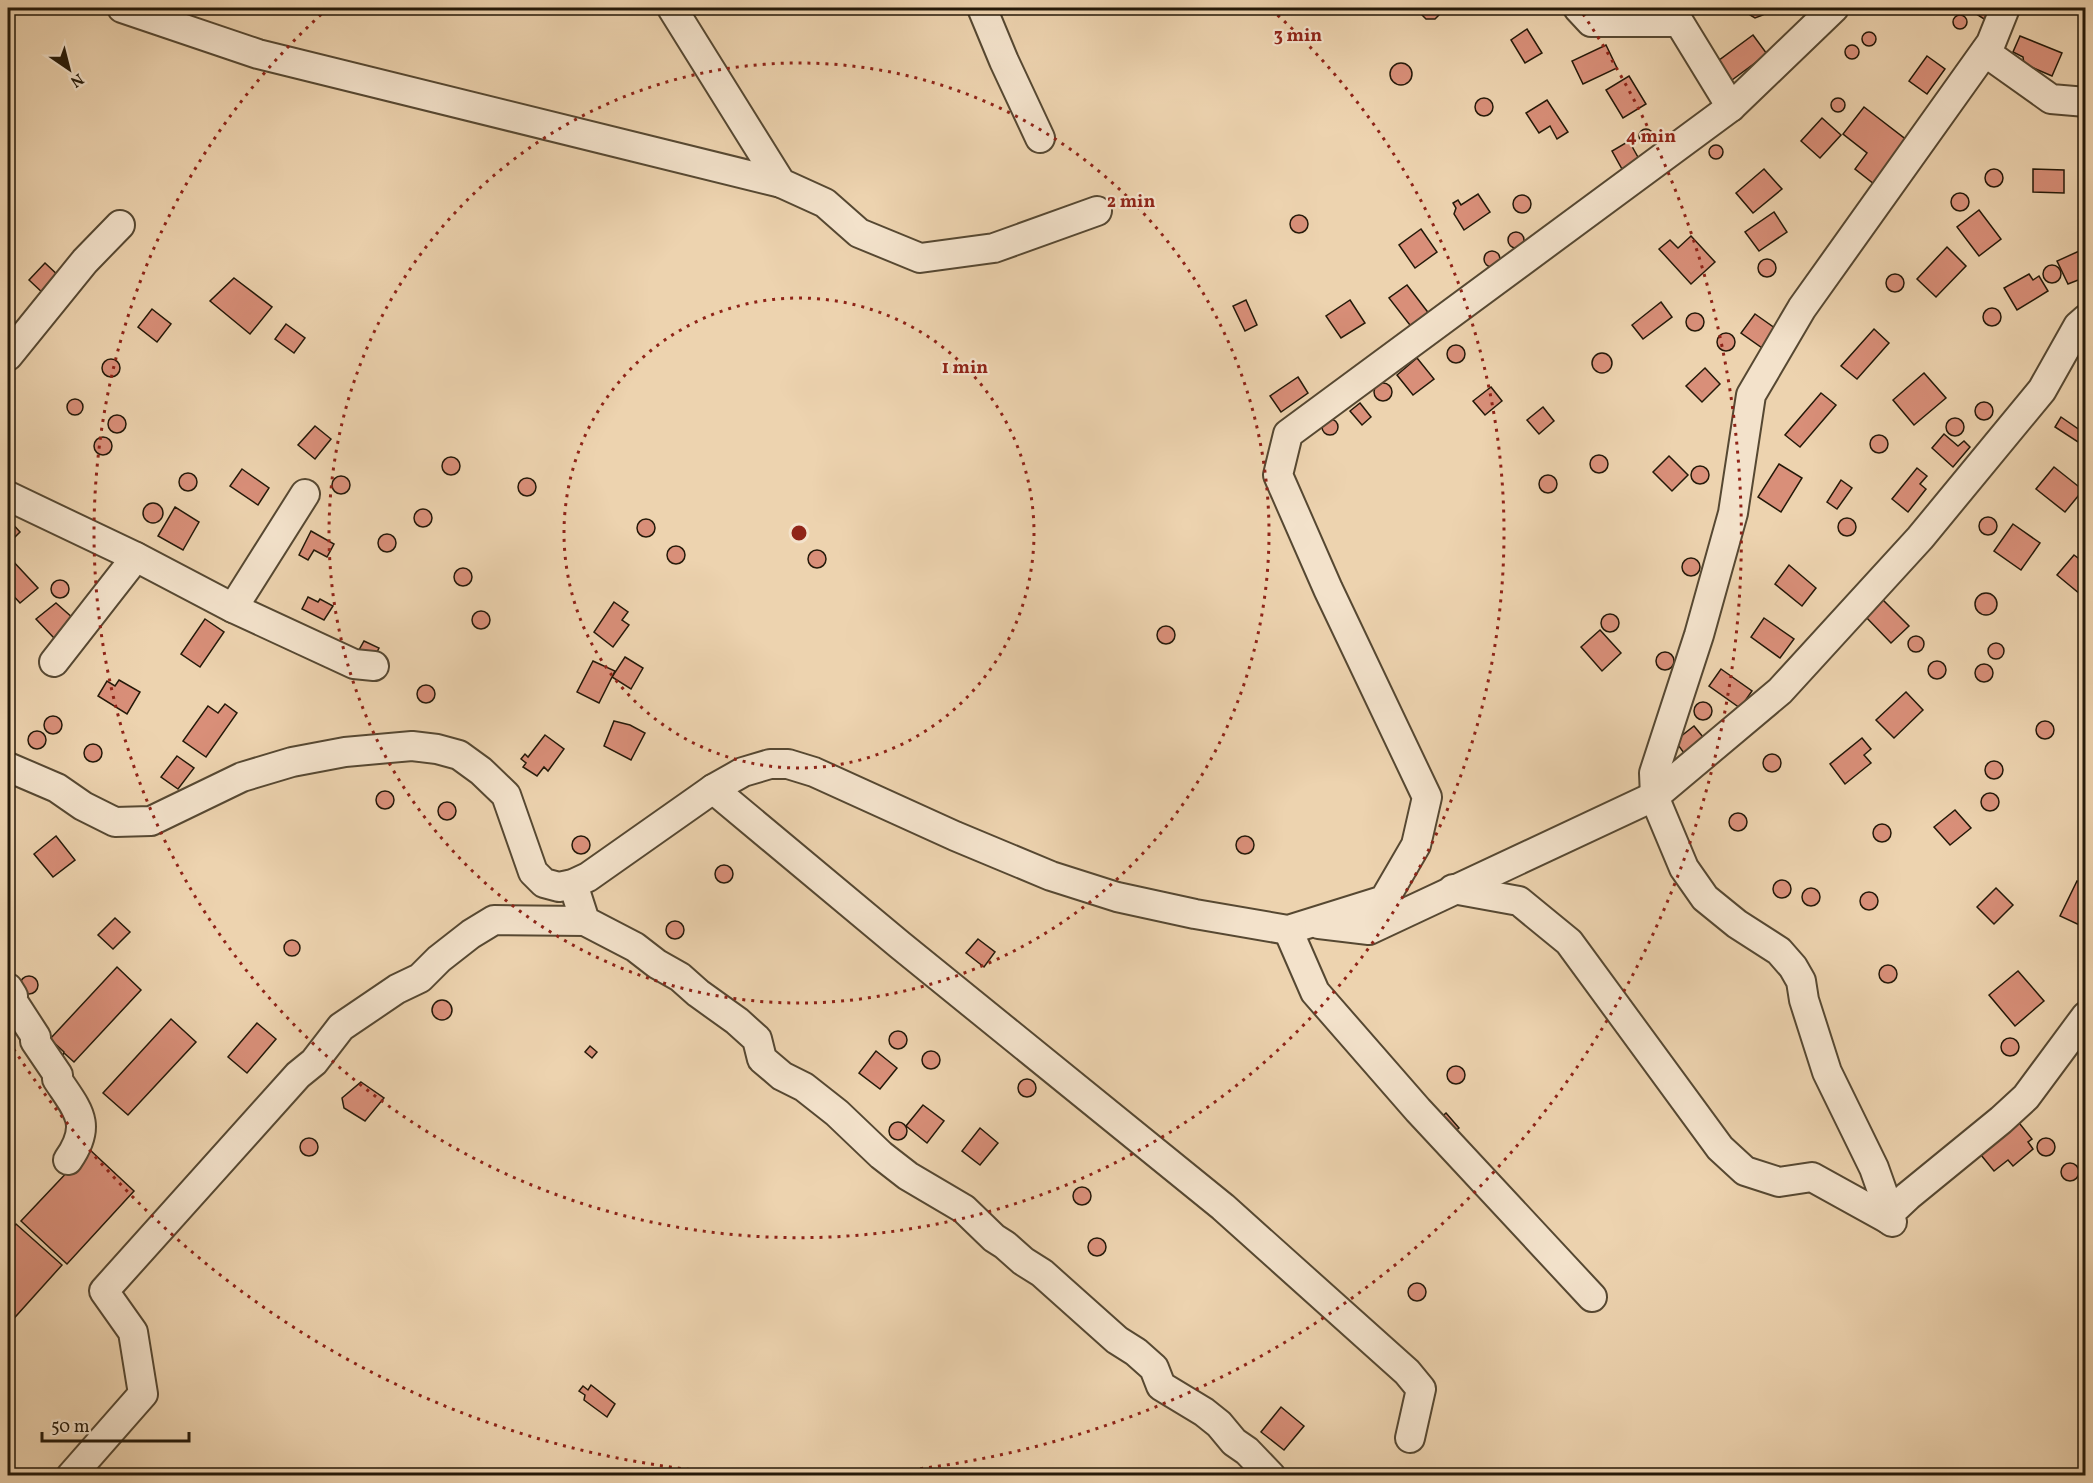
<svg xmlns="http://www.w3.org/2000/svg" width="2093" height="1483" viewBox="0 0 2093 1483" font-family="Vollkorn,serif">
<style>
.building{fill:#d98f79;stroke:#241909;stroke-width:1.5}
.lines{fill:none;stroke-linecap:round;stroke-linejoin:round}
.minor-casing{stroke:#564832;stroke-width:32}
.minor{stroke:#f3e2cb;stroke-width:28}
.ring{fill:none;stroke:#8f2418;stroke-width:3;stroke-dasharray:3 6}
.centre{fill:#8f2418;stroke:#f3e2cb;stroke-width:3}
.ring-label{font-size:18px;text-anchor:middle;font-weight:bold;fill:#8f2418;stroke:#f3e2cb;stroke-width:4.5;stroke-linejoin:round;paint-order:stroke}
</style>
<rect width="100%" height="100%" fill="#edd3af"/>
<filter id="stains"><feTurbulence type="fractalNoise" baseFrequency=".00333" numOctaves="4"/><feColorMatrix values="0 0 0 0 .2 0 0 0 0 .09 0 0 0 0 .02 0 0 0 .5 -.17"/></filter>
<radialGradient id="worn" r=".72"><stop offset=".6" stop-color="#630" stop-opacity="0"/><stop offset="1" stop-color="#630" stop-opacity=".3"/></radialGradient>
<g class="building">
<path d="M1422 8H1439V15L1435 19H1426L1422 15Z"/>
<path d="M1748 8H1766L1765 10 1763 15 1755 18 1750 15Z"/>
<path d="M1881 8H1895L1889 12Z"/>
<path d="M1967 8H1991L1984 19Z"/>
<circle cx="1960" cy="22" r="7"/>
<path d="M1527 29 1542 53 1525 63 1511 40Z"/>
<circle cx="1869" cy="39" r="7"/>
<path d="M1753 35 1767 54 1732 80 1718 61Z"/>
<path d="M2020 36 2062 53 2052 76 2024 64 2023 57 2013 52Z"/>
<circle cx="1852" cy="52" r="7"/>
<path d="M1606 45 1617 68 1583 84 1572 61Z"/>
<path d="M1927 56 1945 69 1927 94 1909 81Z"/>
<circle cx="1401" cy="74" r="11"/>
<path d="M1629 76 1646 104 1623 118 1606 90Z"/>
<circle cx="1838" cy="105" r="7"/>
<circle cx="1484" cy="107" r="9"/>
<path d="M1547 100 1568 132 1557 139 1550 126 1539 133 1526 113Z"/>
<path d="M1864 107 1908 141 1874 184 1855 169 1867 153 1843 134Z"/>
<path d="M1822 118 1841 135 1820 158 1801 141Z"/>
<circle cx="1646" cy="136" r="7"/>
<path d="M1629 141 1639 159 1622 169 1612 151Z"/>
<circle cx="1716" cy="152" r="7"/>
<circle cx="1994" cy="178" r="9"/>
<path d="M1764 169 1782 189 1753 213 1736 193Z"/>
<path d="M2033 169 2064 170V193L2033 192Z"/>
<circle cx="1960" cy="202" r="9"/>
<path d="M1478 194 1490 212 1464 230 1454 214 1456 208 1453 203 1458 200 1461 205Z"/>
<circle cx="1522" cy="204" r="9"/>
<path d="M1979 210 2001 239 1979 256 1957 227Z"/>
<path d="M1774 212 1787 232 1759 251 1745 232Z"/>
<circle cx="1299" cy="224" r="9"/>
<path d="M1421 229 1437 252 1415 268 1399 245Z"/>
<circle cx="1516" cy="240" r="8"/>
<path d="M1691 236 1715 262 1691 284 1659 249 1670 240 1678 248Z"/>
<path d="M1947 247 1966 266 1936 297 1917 279Z"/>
<path d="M2086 248V277L2068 284 2057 261Z"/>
<circle cx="1492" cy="259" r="8"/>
<circle cx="1767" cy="268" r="9"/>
<path d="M45 263 61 278 45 295 29 280Z"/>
<circle cx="2052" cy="274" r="9"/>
<circle cx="1895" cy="283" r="9"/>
<path d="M2029 274 2033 280 2039 276 2048 291 2017 310 2004 288Z"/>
<path d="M234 278 272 307 250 334 210 301Z"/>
<path d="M1407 285 1430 315 1413 329 1389 298Z"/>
<path d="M1246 300 1257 325 1245 331 1233 306Z"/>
<path d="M1350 300 1365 323 1341 338 1326 316Z"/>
<path d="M1661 302 1672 317 1643 339 1632 325Z"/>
<circle cx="1992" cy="317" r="9"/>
<path d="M152 309 171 324 157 342 138 327Z"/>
<circle cx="1695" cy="322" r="9"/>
<path d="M1755 314 1779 331 1765 350 1741 333Z"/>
<path d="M286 324 305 338 294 353 275 339Z"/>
<path d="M1874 329 1889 343 1857 379 1841 366Z"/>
<circle cx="1726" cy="342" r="9"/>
<circle cx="1456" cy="354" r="9"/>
<circle cx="1602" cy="363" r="10"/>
<path d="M1417 358 1434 379 1413 395 1397 375Z"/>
<circle cx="111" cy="368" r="9"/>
<path d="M1705 368 1720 384 1702 402 1686 386Z"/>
<path d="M1924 373 1946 398 1914 425 1893 400Z"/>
<path d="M1298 377 1308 393 1281 412 1270 396Z"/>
<circle cx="1383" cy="392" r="9"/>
<path d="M1491 387 1502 401 1485 415 1473 401Z"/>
<path d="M1821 393 1836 405 1800 447 1785 435Z"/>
<circle cx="75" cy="407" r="8"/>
<circle cx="1984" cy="411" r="9"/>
<path d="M1360 403 1371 417 1362 425 1350 411Z"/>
<path d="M1543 407 1554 421 1539 434 1527 420Z"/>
<circle cx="117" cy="424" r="9"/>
<path d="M2061 417 2084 433 2078 442 2055 427Z"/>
<circle cx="1955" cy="427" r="9"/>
<circle cx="1330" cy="427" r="8"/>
<path d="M315 426 331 439 315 459 298 445Z"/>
<path d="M1944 434 1958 446 1964 441 1970 447 1953 467 1932 448Z"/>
<circle cx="1879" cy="444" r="9"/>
<circle cx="103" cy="446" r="9"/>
<path d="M2085 449H2086V466L2082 463 2080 457Z"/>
<circle cx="1599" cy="464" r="9"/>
<path d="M1669 456 1688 475 1672 491 1653 472Z"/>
<circle cx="451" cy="466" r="9"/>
<path d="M1779 464 1802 478 1781 512 1758 497Z"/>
<circle cx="1700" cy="475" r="9"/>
<path d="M2054 467 2083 490 2065 512 2036 489Z"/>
<path d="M1917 468 1927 476 1920 484 1926 489 1908 512 1892 499Z"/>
<path d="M242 469 269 488 258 505 230 486Z"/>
<circle cx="188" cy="482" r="9"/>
<circle cx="1548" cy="484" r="9"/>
<circle cx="341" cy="485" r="9"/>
<circle cx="527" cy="487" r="9"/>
<path d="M1841 480 1852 488 1837 509 1827 502Z"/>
<circle cx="153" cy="513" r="10"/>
<path d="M175 507 199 522 183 550 158 536Z"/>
<circle cx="423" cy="518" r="9"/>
<circle cx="1988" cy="526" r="9"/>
<circle cx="1847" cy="527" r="9"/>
<path d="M8 519 20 532 8 544Z"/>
<circle cx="646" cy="528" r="9"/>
<path d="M2013 524 2040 543 2021 570 1994 551Z"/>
<path d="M311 531 334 544 327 557 314 550 308 560 299 555Z"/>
<circle cx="387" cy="543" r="9"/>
<circle cx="676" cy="555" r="9"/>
<circle cx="817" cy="559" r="9"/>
<path d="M2074 555 2086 564V588L2080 594 2057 575Z"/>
<circle cx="1691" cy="567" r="9"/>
<path d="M11 559 38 588 20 603 8 590V562Z"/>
<path d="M1789 565 1816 588 1802 606 1775 584Z"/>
<circle cx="463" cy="577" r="9"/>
<circle cx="60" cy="589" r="9"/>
<circle cx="1986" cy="604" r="11"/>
<path d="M308 597 318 602 320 599 333 606 324 620 302 609Z"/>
<path d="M1881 598 1909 626 1891 643 1864 615Z"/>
<path d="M614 602 628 612 622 620 629 625 613 647 594 632Z"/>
<path d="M56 603 74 619 54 638 36 619Z"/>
<circle cx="481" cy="620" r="9"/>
<circle cx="1610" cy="623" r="9"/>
<path d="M1764 618 1794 639 1780 658 1751 637Z"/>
<path d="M205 619 224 632 200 667 181 654Z"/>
<circle cx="1166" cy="635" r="9"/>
<path d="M1600 630 1621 653 1602 671 1581 647Z"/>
<circle cx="1916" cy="644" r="8"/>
<path d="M364 641 379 648 377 652 371 655 359 650Z"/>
<circle cx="1996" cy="651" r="8"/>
<circle cx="1665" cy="661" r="9"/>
<path d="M625 657 643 668 631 689 612 677Z"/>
<circle cx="1937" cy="670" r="9"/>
<path d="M593 661 615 671 599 703 577 692Z"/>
<circle cx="1984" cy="673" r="9"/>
<path d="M1721 669 1752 691 1740 708 1709 686Z"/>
<path d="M119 680 140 692 127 714 98 696 107 681 115 686Z"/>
<circle cx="426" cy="694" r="9"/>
<path d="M1906 692 1923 710 1894 738 1876 720Z"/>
<circle cx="1703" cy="711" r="9"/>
<path d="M225 704 237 713 206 757 183 741 208 706 218 713Z"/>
<circle cx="53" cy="725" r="9"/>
<circle cx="2045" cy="730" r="9"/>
<path d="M614 721 630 725 645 733 631 760 604 746Z"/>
<path d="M1694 726 1703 737 1684 753 1675 741Z"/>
<circle cx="37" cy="740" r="9"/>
<path d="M545 735 564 749 548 771 544 767 537 776 523 767 526 763 521 759 525 754 528 757Z"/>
<path d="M1862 738 1871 749 1864 755 1871 763 1845 784 1830 764Z"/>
<circle cx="93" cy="753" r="9"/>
<circle cx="1772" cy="763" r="9"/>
<path d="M177 756 194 768 178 789 161 777Z"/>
<circle cx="1994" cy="770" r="9"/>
<circle cx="385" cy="800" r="9"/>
<circle cx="1990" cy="802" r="9"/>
<circle cx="447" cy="811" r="9"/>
<path d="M1955 810 1971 828 1950 845 1934 827Z"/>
<circle cx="1738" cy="822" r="9"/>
<circle cx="1882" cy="833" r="9"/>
<path d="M56 836 75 860 53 877 34 854Z"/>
<circle cx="1245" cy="845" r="9"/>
<circle cx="581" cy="845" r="9"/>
<circle cx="724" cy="874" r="9"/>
<circle cx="1782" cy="889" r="9"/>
<path d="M2077 881 2086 885V928L2060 916Z"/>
<circle cx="1811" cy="897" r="9"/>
<path d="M1996 888 2013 905 1994 924 1977 907Z"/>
<circle cx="1869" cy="901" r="9"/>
<path d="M115 918 130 932 113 949 98 935Z"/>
<circle cx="675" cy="930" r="9"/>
<path d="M978 939 995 952 984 967 966 953Z"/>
<circle cx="292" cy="948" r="8"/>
<circle cx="1888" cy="974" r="9"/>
<path d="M117 967 141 990 74 1062 64 1053 63 1055 64 1052 50 1039Z"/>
<path d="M2018 971 2044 1001 2015 1026 1989 995Z"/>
<circle cx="29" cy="985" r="9"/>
<circle cx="442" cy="1010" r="10"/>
<path d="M171 1019 196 1042 128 1115 103 1093Z"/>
<path d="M257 1023 276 1039 247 1073 228 1057Z"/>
<circle cx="898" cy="1040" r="9"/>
<circle cx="2010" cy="1047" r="9"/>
<path d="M590 1046 597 1052 592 1058 585 1052Z"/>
<path d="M876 1051 897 1068 880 1089 859 1073Z"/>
<circle cx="931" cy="1060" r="9"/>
<circle cx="1456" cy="1075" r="9"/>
<circle cx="1027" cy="1088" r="9"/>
<path d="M361 1082 384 1098 365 1121 344 1108 342 1098Z"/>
<path d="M923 1105 944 1121 927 1143 906 1126Z"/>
<path d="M1446 1113 1459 1128 1452 1134 1439 1119Z"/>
<path d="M2016 1119 2032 1139 2028 1142 2033 1149 2013 1166 2008 1160 1994 1171 1977 1150Z"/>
<circle cx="898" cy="1131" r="9"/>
<path d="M980 1128 998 1143 980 1165 962 1151Z"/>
<circle cx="309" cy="1147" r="9"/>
<circle cx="2046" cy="1147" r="9"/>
<path d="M89 1149 134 1191 67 1264 21 1221Z"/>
<circle cx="2070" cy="1172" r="9"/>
<circle cx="1082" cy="1196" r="9"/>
<path d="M16 1224 62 1265 8 1325V1233Z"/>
<circle cx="1097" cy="1247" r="9"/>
<circle cx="1417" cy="1292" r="9"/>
<path d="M591 1385 615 1404 607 1417 584 1400 585 1395 579 1391 583 1386 588 1390Z"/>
<path d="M1281 1407 1304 1426 1284 1450 1261 1432Z"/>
</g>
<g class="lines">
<g class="minor-casing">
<g id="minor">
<path d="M122 8 258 54 781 183"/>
<path d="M672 8 781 183 825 203 859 233 920 258 994 248 1097 211"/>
<path d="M982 8 1004 61 1040 138"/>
<path d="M1578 8 1591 22H1679L1731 107"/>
<path d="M1985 52 2051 99 2086 102"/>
<path d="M8 356 85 261 120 225"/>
<path d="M8 496 136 557 233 608 354 664 374 666"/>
<path d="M233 608 305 494"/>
<path d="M54 662 136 557"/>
<path d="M8 767 57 788 83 806 115 822 151 821 242 777 292 762 345 752 412 746 437 749 459 755 481 771 506 795 533 872 544 883 559 887 573 884 588 877 713 789 743 772 770 764H788L814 772 955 836 1051 876 1117 897 1195 914 1288 930 1384 900 1416 845 1427 797 1328 589 1278 475 1288 434 1731 107 1834 8"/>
<path d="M713 789 900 945 1223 1207 1407 1372 1421 1389 1410 1438"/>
<path d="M573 884 585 921 635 947 657 964 680 977 698 993 737 1021 757 1039 762 1059 782 1076 804 1087 837 1113 881 1155 908 1176 964 1209 994 1238 1005 1245 1023 1261 1042 1273 1117 1340 1136 1352 1154 1368 1161 1386 1204 1412 1219 1424 1234 1442 1247 1451 1271 1476"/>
<path d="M1453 889 1519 901 1569 942 1720 1148 1745 1171 1779 1182 1812 1177 1888 1219"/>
<path d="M1319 924 1369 930 1655 796 1780 691 1920 538 2042 390 2078 326 2086 319"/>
<path d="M1288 930 1315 992 1418 1110 1592 1297"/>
<path d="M8 988 13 996 12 1000 36 1037 35 1041 58 1075 57 1079C78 1111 93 1124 68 1160"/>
<path d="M1890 1213 1874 1168 1827 1072 1804 1000 1801 981 1793 967 1779 951 1737 924 1705 898 1684 868 1658 806 1655 796 1654 773 1699 635 1733 513 1751 395 1802 308 1991 43 2005 8"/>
<path d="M1892 1222 1888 1219 1890 1213 1908 1196 2001 1120 2026 1097 2086 1016"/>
<path d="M71 1476 143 1394 133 1332 104 1291 298 1075 314 1062 341 1027 397 989 420 978 439 959 471 934 494 920 585 921"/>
</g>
</g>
<use href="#minor" class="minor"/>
</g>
<g class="ring">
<circle cx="799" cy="533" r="235"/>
<circle cx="799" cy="533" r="470"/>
<path d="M1271 9A705 705 0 1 1 327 9"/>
<path d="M1583 14A940 940 0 1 1 11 1045"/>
</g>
<circle cx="799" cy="533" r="9" class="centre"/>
<g class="ring-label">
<text x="1298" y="41">3 min</text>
<text x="1651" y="142">4 min</text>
<text x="1131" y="207">2 min</text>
<text x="965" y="373">1 min</text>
</g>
<rect width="2093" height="1483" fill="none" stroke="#edd3af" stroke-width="30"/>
<rect x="9" y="9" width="2075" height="1465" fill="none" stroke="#241909" stroke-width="3"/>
<rect x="15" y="15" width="2063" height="1453" fill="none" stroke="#241909" stroke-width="1.5"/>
<g transform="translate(69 69) rotate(145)" stroke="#f3e2cb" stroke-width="4.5" paint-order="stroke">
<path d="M0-4.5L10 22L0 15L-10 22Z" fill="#241909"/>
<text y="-9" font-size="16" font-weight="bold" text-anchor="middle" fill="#241909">N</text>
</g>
<path d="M42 1432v9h147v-9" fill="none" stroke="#241909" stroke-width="3"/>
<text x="51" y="1432" font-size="18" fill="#241909" stroke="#f3e2cb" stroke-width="4.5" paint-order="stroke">50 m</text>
<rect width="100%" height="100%" filter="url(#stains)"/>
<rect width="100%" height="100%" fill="url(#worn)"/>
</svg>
